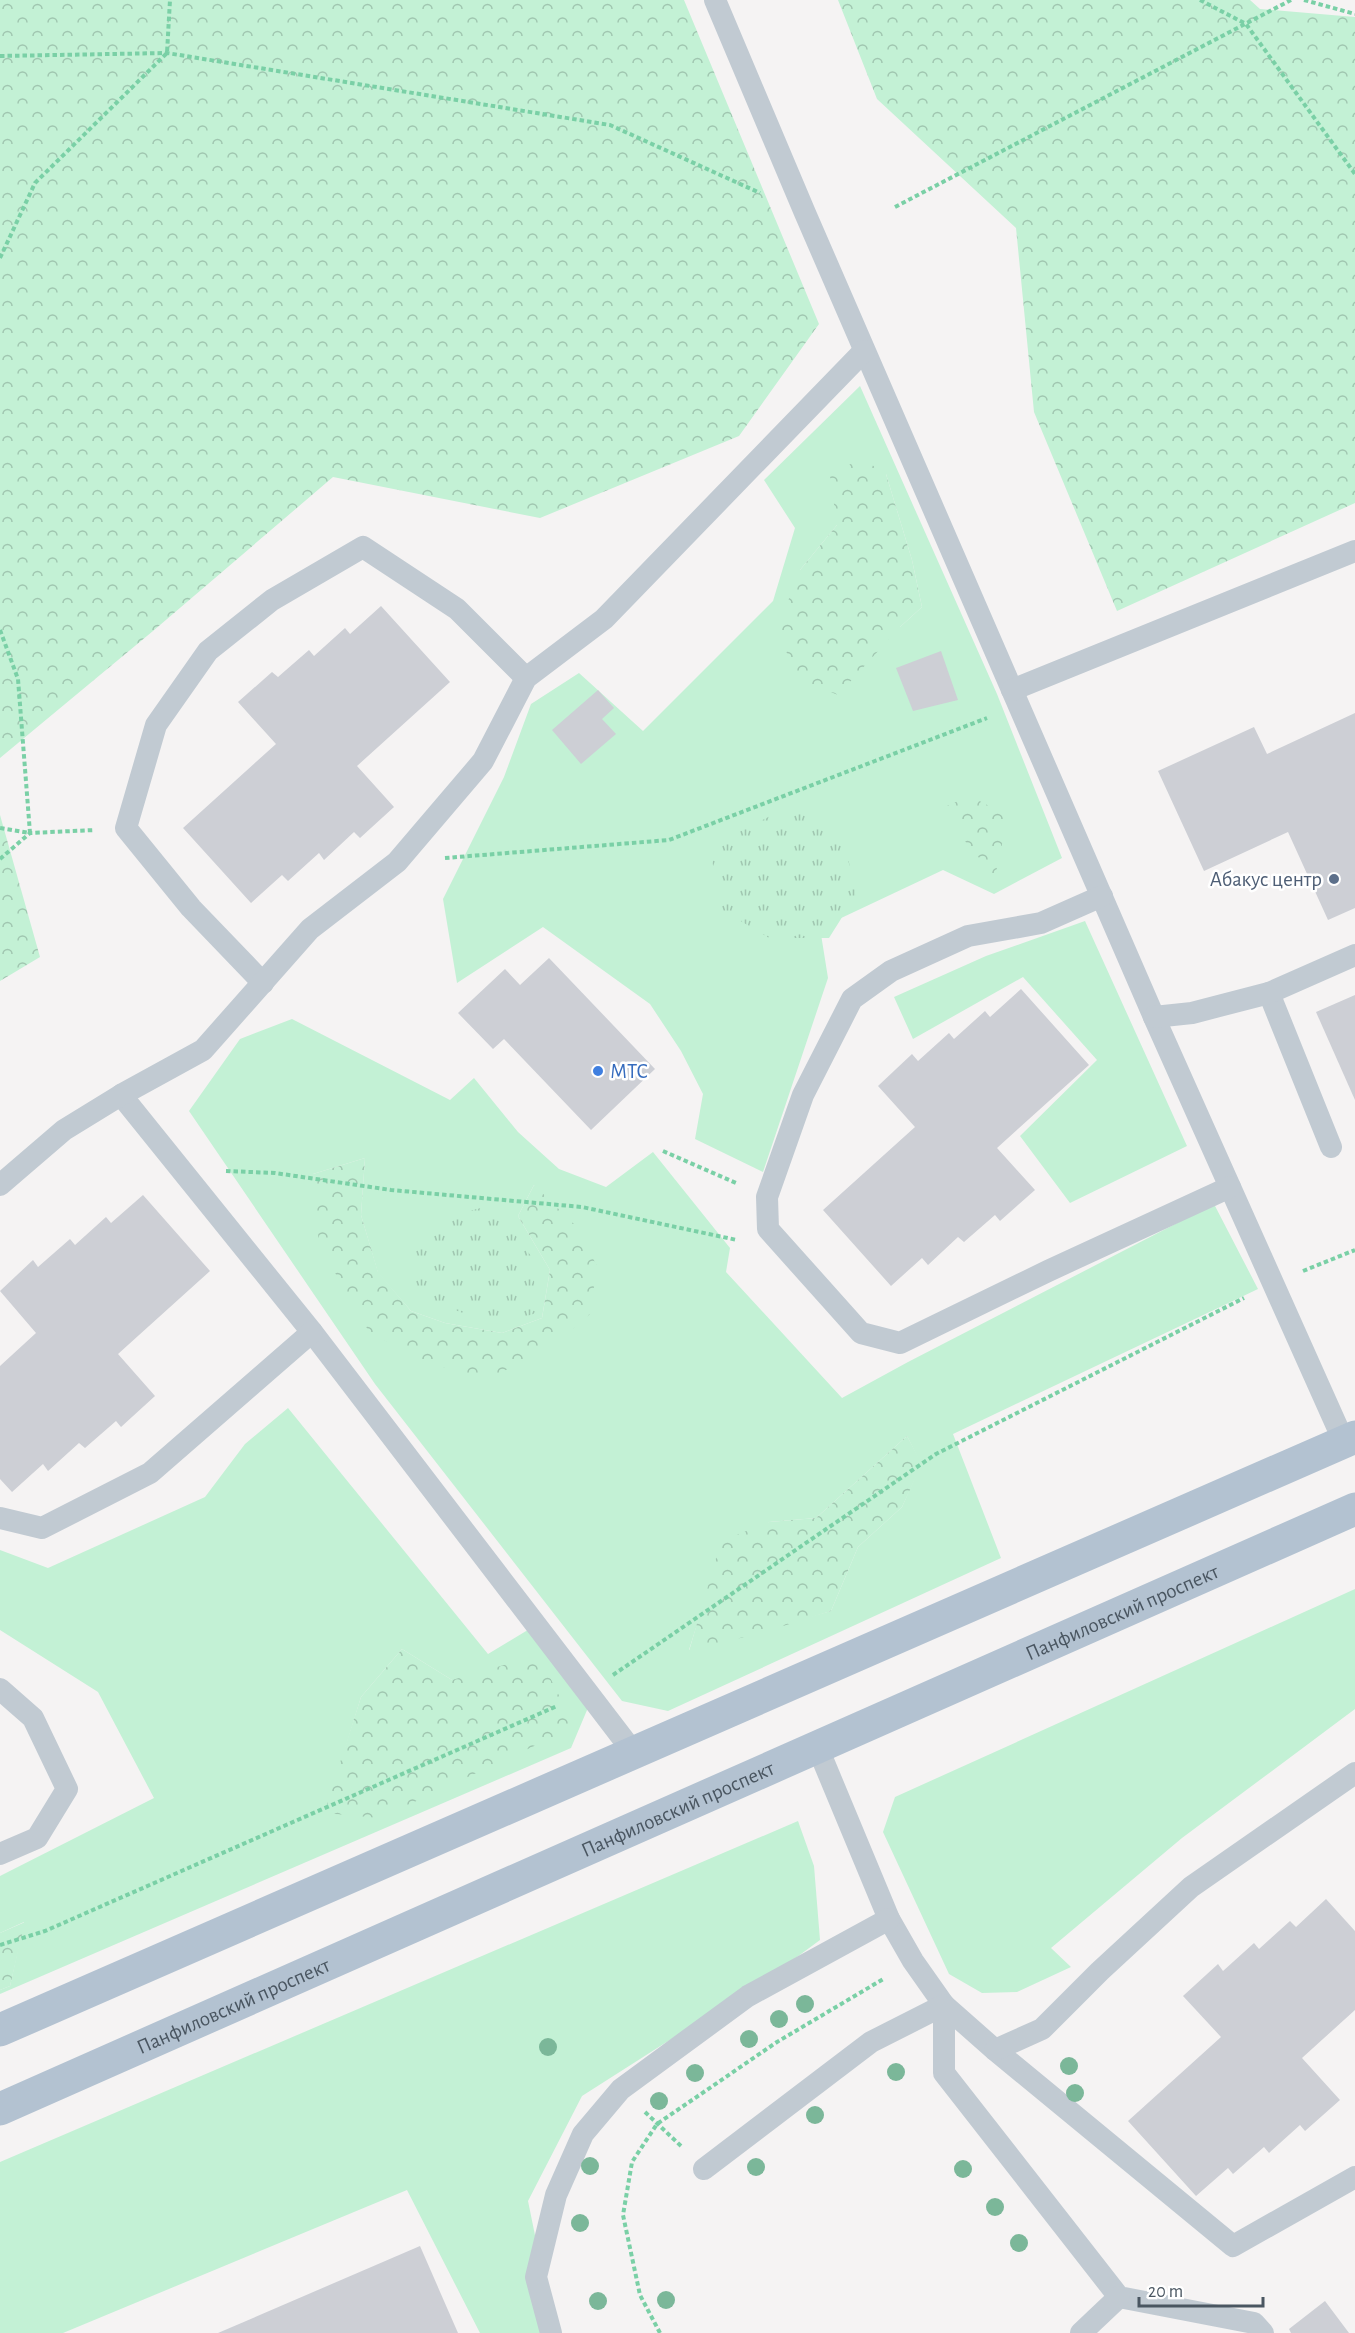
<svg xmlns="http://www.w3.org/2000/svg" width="1355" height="2333" viewBox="0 0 1355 2333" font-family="'Alegreya Sans',sans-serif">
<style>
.grass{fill:#c3f1d5;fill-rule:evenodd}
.forest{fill:url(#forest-crowns)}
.park{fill:url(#park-tufts)}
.building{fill:#cdcfd5}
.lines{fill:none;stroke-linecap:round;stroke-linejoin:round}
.path{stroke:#7ad0a6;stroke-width:4;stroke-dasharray:4.5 3;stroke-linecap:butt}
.lane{stroke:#c1cad2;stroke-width:22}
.primary{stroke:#b3c2d1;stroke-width:33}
.tree{fill:#7bb799}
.service-dot{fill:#5c6f8a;stroke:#fff;stroke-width:2}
.shop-dot{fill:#3f7fe0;stroke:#fff;stroke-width:2}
.labels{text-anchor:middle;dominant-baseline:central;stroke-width:5;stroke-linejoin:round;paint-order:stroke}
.service-label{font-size:21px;fill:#4e5e75;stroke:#fff;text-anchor:end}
.shop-label{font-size:21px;fill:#366cbe;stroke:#fff;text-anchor:start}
.street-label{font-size:21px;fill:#4a5661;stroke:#fff}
</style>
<defs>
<pattern id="forest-crowns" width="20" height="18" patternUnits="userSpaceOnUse" patternTransform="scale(1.5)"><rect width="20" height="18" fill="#c3f1d5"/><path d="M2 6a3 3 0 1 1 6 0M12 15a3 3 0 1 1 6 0" fill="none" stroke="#a0c6b0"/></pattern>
<pattern id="park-tufts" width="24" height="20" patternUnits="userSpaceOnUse" patternTransform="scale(1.5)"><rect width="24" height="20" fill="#c3f1d5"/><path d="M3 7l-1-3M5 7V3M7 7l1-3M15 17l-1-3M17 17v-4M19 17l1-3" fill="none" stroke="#a0c6b0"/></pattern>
</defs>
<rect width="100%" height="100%" fill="#f5f3f3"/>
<g class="grass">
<path d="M860 386 997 694 1062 858 994 894 943 870 820 928 828 978 763 1172 695 1139 703 1094 681 1051 650 1004 543 927 457 983 443 899 504 777 531 704 579 673 643 731 773 601 795 528 764 480ZM886 474 912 560 922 607 900 627 800 570 837 525Z"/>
<path d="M1085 921 1187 1146 1070 1203 1020 1136 1097 1060 1023 977 913 1039 894 997 986 956Z"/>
<path d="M292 1019 450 1100 474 1078 518 1132 559 1169 606 1187 653 1152 730 1248 726 1272 842 1398 908 1362 1214 1204 1258 1289 953 1434 1001 1558 668 1711 622 1701 375 1384 189 1111 240 1039ZM365 1158 361 1215 378 1273 411 1311 445 1323 502 1333 542 1318 550 1270 518 1216 534 1185 590 1314 416 1359 313 1174ZM907 1436 921 1464 902 1507 858 1547 831 1611 689 1650 705 1599 769 1522 816 1518Z"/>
<path d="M288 1408 488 1654 536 1625 590 1703 571 1748 0 1994V1990L10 1986 24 1922 0 1933V1876L154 1798 98 1692 0 1630V1550L48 1568 205 1497 245 1444ZM402 1649 452 1680 345 1749 361 1697Z"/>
<path d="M1355 1589V1709L1182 1838 1051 1948 1071 1967 1017 1992 982 1993 949 1974 883 1832 895 1797Z"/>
<path d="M798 1821 814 1866 820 1940 778 1971 582 2096 528 2201 555 2333H480L407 2190 63 2333H0V2162Z"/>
</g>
<g class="forest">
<path d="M0 0H684L819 324 739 436 540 518 333 477 153 631 0 758Z"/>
<path d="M838 0H1250L1260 9 1355 17V503L1117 611 1034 412 1016 228 877 99Z"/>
<path d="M861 458 886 474 912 560 922 607 900 627 838 695 801 680 776 632 800 570 837 525 830 476Z"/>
<path d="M970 796 1008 816 995 877 965 841 944 807Z"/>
<path d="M0 815 40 957 0 981Z"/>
<path d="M365 1158 361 1215 378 1272 411 1311 445 1323 502 1333 542 1318 550 1270 518 1216 534 1185 576 1226 597 1266 590 1314 543 1354 485 1379 415 1359 368 1330 319 1245 313 1174Z"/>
<path d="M907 1436 922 1464 902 1507 858 1547 831 1611 764 1632 689 1651 721 1541 769 1522 816 1518Z"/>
<path d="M402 1649 452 1680 539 1655 571 1720 562 1733 380 1818 324 1813 361 1697Z"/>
<path d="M25 1922 10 1986 0 1990V1933Z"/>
</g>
<g class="park">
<path d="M794 804 830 825 848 858 856 895 829 938H769L719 908 711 851 735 834Z"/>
<path d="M493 1205 531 1256 538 1312 499 1327 419 1296 410 1256 436 1219Z"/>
</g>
<g class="building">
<path d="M381 606 450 682 357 766 394 807 360 838 354 832 324 860 319 853 288 881 282 875 251 903 183 828 276 744 238 702 272 672 278 677 309 650 314 656 345 628 350 634Z"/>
<path d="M941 651 958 700 913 711 896 668Z"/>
<path d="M598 690 614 708 602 719 616 734 581 764 552 730Z"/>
<path d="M1355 713V908L1328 920 1288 832 1204 871 1158 771 1254 727 1267 754Z"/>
<path d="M549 958 655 1069 591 1130 504 1039 493 1049 458 1013 505 969 520 985Z"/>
<path d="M1021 989 1089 1065 997 1148 1035 1190 1000 1221 995 1215 964 1242 958 1237 928 1265 922 1258 891 1286 823 1210 915 1127 878 1086 912 1054 918 1061 949 1033 954 1039 985 1011 990 1017Z"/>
<path d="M1355 995V1100L1316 1012Z"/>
<path d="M143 1195 210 1271 118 1354 155 1396 121 1427 116 1421 85 1448 79 1443 48 1471 43 1464 12 1492 0 1479V1366L36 1333 0 1291 33 1260 38 1267 70 1239 75 1245 106 1217 111 1223Z"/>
<path d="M1326 1899 1355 1931V2010L1302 2058 1340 2100 1305 2131 1300 2125 1269 2153 1264 2147 1233 2174 1228 2168 1196 2196 1128 2121 1221 2037 1183 1996 1218 1964 1223 1971 1254 1943 1259 1949 1290 1921 1296 1927Z"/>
<path d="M420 2246 458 2333H218Z"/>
<path d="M1325 2301 1349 2333H1291L1289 2329Z"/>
</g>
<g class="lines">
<g class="path">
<path d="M1200 0 1246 24 1355 174"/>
<path d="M1304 0 1355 14"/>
<path d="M0 56 167 53 610 125 760 193"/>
<path d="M895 207 1291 0"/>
<path d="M0 258 35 183 167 53 170 0"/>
<path d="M0 630 18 679 30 833 0 828"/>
<path d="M445 858 669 840 987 718"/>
<path d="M0 859 30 833 95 830"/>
<path d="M663 1151 736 1183"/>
<path d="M226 1171 275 1173 391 1190 582 1207 737 1240"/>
<path d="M1303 1271 1355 1250"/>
<path d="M613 1675 936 1454 1244 1298"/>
<path d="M0 1945 45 1931 557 1706"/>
<path d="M645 2112 681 2146"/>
<path d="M660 2333 640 2295 623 2215 632 2162 657 2124 777 2042 885 1978"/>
</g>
<g class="lane">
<path d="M715 0 805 213 1154 1017 1344 1442"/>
<path d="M1012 690 1355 551"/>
<path d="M1102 896 1041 923 968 936 891 971 852 999 803 1095 767 1197 768 1229 861 1333 900 1343 1048 1271 1230 1187"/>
<path d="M263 983 191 908 126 828 156 725 208 651 272 600 363 547 457 609 526 678"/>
<path d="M1269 993 1331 1147"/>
<path d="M1154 1017 1192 1013 1269 993 1355 955"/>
<path d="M121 1095 312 1332 634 1753"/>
<path d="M0 1185 64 1130 121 1095 203 1050 310 929 397 862 483 761 526 678 604 619 864 351"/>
<path d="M0 1518 42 1528 150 1473 312 1332"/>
<path d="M0 1689 33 1718 67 1789 37 1838 0 1854"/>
<path d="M817 1746 889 1919 913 1961 944 2005 995 2050 1233 2246 1355 2177"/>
<path d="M995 2050 1042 2029 1100 1971 1191 1887 1355 1773"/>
<path d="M704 2169 871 2042 944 2005V2073L1119 2297 1254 2323 1263 2333"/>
<path d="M551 2333 536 2277 556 2195 583 2134 621 2089 748 1996 889 1919"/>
<path d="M1081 2333 1119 2297"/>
</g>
<g class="primary">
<path d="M0 2030 1355 1437"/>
<path id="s1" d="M0 2109 1355 1509"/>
</g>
</g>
<g class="tree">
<circle cx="805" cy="2004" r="9"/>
<circle cx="779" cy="2019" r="9"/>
<circle cx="749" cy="2039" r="9"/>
<circle cx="548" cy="2047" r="9"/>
<circle cx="1069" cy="2066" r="9"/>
<circle cx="896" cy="2072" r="9"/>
<circle cx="695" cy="2073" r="9"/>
<circle cx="1075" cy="2093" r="9"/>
<circle cx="659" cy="2101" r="9"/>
<circle cx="815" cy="2115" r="9"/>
<circle cx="590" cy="2166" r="9"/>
<circle cx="756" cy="2167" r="9"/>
<circle cx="963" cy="2169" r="9"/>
<circle cx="995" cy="2207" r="9"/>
<circle cx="580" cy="2223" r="9"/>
<circle cx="1019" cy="2243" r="9"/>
<circle cx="666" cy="2300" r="9"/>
<circle cx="598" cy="2301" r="9"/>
</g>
<circle class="service-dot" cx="1334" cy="879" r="6"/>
<circle class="shop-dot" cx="598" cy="1071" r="6"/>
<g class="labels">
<g class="service-label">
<text x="1322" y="879">Абакус центр</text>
</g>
<g class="shop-label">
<text x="610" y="1071">МТС</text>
</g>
<g class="street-label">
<text stroke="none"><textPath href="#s1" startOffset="1227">Панфиловский проспект</textPath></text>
<text stroke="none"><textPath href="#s1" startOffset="741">Панфиловский проспект</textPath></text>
<text stroke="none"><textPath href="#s1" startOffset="255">Панфиловский проспект</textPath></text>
</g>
</g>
<path d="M1139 2297v9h124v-9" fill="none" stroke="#4a5661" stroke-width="3"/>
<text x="1148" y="2297" font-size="18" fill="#4a5661" stroke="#ffffff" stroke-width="4.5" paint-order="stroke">20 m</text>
</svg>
